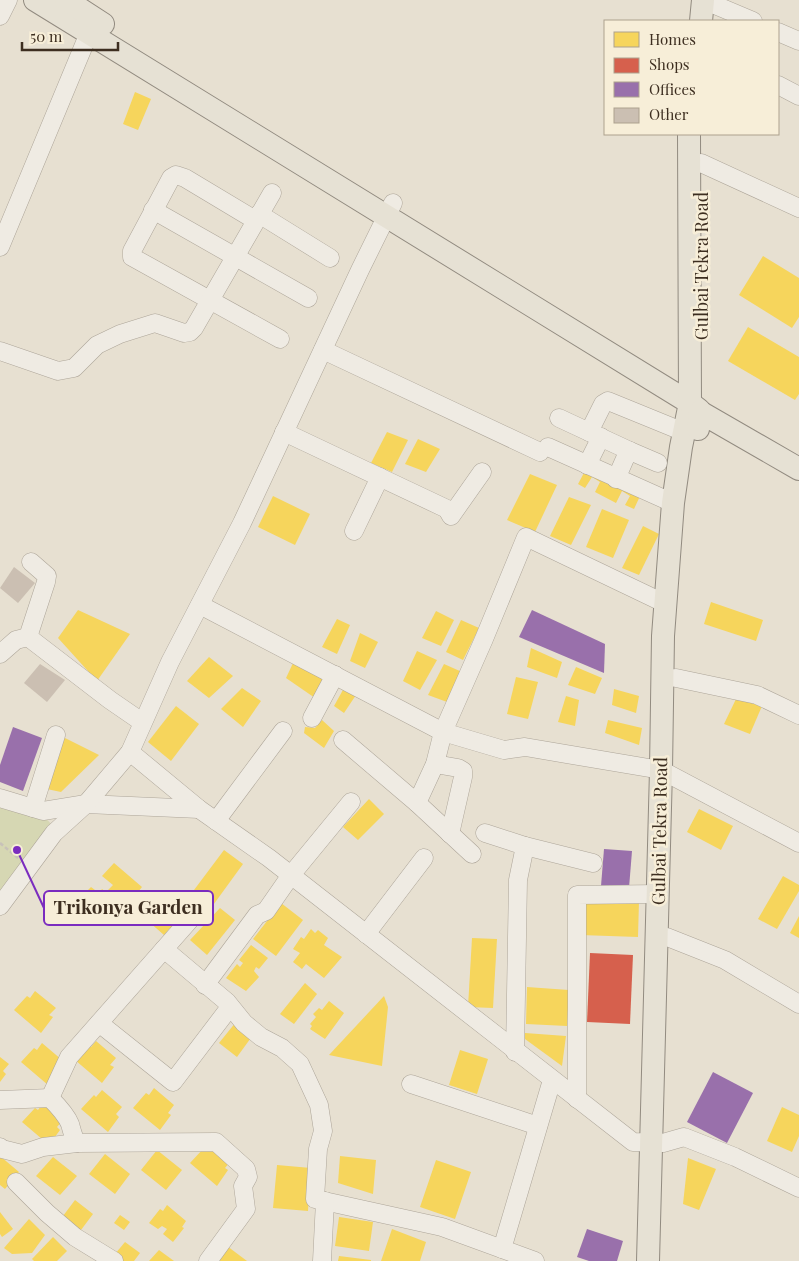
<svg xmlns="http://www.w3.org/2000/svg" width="799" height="1261" viewBox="0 0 799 1261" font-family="'Playfair Display',serif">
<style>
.green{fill:#d6d7b3}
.homes{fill:#f6d55c}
.shops{fill:#d6604d}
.offices{fill:#9970ab}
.building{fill:#cbbfb2}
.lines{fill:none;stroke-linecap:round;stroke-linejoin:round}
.minor-casing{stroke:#ada599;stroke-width:19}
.major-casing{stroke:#928b80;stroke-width:24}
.path{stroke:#c8c2b9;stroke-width:2.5;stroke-dasharray:4 2.5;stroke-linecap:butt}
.minor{stroke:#efebe3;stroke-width:18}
.major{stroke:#e6e1d4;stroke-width:22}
.labels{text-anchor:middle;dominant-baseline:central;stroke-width:5;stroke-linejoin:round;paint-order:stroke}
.street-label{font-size:18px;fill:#3d2e20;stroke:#f7eed8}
.leader{fill:none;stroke:#7b2cbf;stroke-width:2}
.callout-dot{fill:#7b2cbf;stroke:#f7eed8;stroke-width:2}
.callout{fill:#f7eed8;stroke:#7b2cbf;stroke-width:2}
.callout-label{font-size:19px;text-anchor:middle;font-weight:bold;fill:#3d2e20}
</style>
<rect width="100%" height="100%" fill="#e7e0d1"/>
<path class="green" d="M0 802 44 816 51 824 0 895Z"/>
<g class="homes">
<path d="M135 92 151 99 138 130 123 124Z"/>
<path d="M763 256 799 278V317L792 328 739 295Z"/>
<path d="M748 327 799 357V394L795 400 728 361Z"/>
<path d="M387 432 408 440 392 472 371 463Z"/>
<path d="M418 439 440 449 426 472 405 464Z"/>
<path d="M585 471 641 494 634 509 625 505 630 496 622 491 616 503 595 492 600 482 592 477 585 488 578 484Z"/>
<path d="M530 474 557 485 535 532 507 520Z"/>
<path d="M273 496 310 514 295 545 258 527Z"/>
<path d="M569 497 591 505 571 545 550 536Z"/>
<path d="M602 509 629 520 613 558 586 547Z"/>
<path d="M643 526 659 534 639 575 622 568Z"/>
<path d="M711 602 763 620 756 641 704 624Z"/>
<path d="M78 610 130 634 97 681 58 638Z"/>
<path d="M436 611 454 620 441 646 422 638Z"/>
<path d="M337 619 350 625 337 654 322 647Z"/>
<path d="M461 620 479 628 463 660 446 652Z"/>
<path d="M360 633 378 642 365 668 350 661Z"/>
<path d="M531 648 562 662 557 678 527 667Z"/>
<path d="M417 651 437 660 420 690 403 681Z"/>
<path d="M209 657 233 676 209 698 187 681Z"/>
<path d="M294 661 325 677 315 698 286 678Z"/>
<path d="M444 664 462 672 447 702 428 695Z"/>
<path d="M576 667 602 678 595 694 568 685Z"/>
<path d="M516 677 538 682 528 719 507 714Z"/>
<path d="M242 688 261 701 243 727 221 709Z"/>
<path d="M344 688 356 695 344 713 334 706Z"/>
<path d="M614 689 639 696 636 713 612 705Z"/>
<path d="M566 696 579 700 575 726 558 722Z"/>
<path d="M736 699 762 706 750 734 724 724Z"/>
<path d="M176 706 199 724 171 761 148 742Z"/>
<path d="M322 720 334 731 324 748 304 733 305 727 315 728Z"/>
<path d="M608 720 642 728 639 745 605 733Z"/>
<path d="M61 736 99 755 61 792 42 788Z"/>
<path d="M369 799 384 814 358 840 343 827Z"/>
<path d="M699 809 733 826 721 850 687 832Z"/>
<path d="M224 850 243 864 211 908 191 894Z"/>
<path d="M114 863 142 887 129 903 119 894 113 899 118 902 114 904 124 911 113 925 81 897 91 887 99 893 102 889 106 892 113 885 102 876Z"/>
<path d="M783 876 799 885V891L777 929 758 919Z"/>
<path d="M154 900 179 922 173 930 170 928 164 935 140 914Z"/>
<path d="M581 900 639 901 638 937 580 935Z"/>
<path d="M281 903 303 920 276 956 253 939Z"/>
<path d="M220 908 235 920 207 955 190 940Z"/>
<path d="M799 916V938L790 933Z"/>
<path d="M311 929 315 933 318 930 328 938 324 945 342 957 324 978 306 964 302 969 293 962 300 953 293 949 301 937 304 939Z"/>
<path d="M472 938 497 939 493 1008 468 1007Z"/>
<path d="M251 945 268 958 259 969 256 967 254 971 259 977 246 991 226 978 237 964 240 967 243 963 239 960Z"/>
<path d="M305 983 317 994 294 1024 280 1014Z"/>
<path d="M527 987 569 990 567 1026 526 1024Z"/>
<path d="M35 991 56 1008 49 1015 53 1017 41 1033 14 1010 27 996 30 998Z"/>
<path d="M384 996 388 1007 382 1066 329 1055Z"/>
<path d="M329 1001 344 1013 325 1039 310 1029 312 1026 310 1024 316 1017 313 1014 319 1008 322 1010Z"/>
<path d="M236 1022 253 1035 237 1057 219 1043Z"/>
<path d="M525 1033 566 1036 562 1066 525 1039Z"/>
<path d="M96 1041 116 1058 110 1065 114 1067 102 1083 75 1060 88 1045 91 1047Z"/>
<path d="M42 1043 62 1060 48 1085 21 1062 34 1048 37 1050Z"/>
<path d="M460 1050 488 1059 477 1094 449 1085Z"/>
<path d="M0 1057 9 1064 3 1071 6 1074 0 1082Z"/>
<path d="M154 1088 174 1105 168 1113 171 1115 160 1130 133 1108 146 1093 149 1095Z"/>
<path d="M102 1090 122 1107 116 1114 119 1117 108 1132 81 1109 94 1095 96 1097Z"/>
<path d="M43 1103 63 1120 57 1127 60 1130 49 1145 22 1122 35 1108 38 1110Z"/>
<path d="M782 1107 799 1115V1136L792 1152 767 1141Z"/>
<path d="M211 1144 231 1161 225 1168 228 1170 217 1186 190 1163 203 1149Z"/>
<path d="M157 1150 182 1170 166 1190 141 1170Z"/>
<path d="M105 1154 130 1174 115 1194 89 1174Z"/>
<path d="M0 1156 19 1172 5 1189 0 1185Z"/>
<path d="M340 1156 376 1160 373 1194 338 1183Z"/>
<path d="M53 1157 77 1176 60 1195 36 1176Z"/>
<path d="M688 1158 716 1169 699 1210 683 1204Z"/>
<path d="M436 1160 471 1172 455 1219 420 1207Z"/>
<path d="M277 1165 311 1168 308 1211 273 1208Z"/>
<path d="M75 1200 93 1214 78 1234 60 1220Z"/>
<path d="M167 1205 186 1221 182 1227 184 1228 173 1242 163 1234 167 1229 162 1226 158 1229 149 1223 160 1209 163 1211Z"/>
<path d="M0 1212 13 1229 2 1237 0 1234Z"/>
<path d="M120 1215 130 1222 124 1230 114 1223Z"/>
<path d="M339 1217 373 1222 369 1251 335 1246Z"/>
<path d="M29 1219 45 1235 32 1253 12 1254 4 1248Z"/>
<path d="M392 1229 426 1242 420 1261H381Z"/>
<path d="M53 1237 67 1251 57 1261H34L32 1259Z"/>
<path d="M125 1242 140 1253 134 1261H123L115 1254Z"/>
<path d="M227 1246 247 1261H215Z"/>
<path d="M159 1250 174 1261H149Z"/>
<path d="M339 1256 371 1260V1261H338Z"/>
</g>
<path class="shops" d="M590 953 633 955 630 1024 587 1022Z"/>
<g class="offices">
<path d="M532 610 605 644 604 673 519 637Z"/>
<path d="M13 727 42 738 23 791 0 782V765Z"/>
<path d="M604 849 632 851 629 888 601 886Z"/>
<path d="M713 1072 753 1093 727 1143 687 1122Z"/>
<path d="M587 1229 623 1241 617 1261H589L577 1257Z"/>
</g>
<g class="building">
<path d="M14 567 35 583 18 603 0 588Z"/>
<path d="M40 664 65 680 47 702 24 683Z"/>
</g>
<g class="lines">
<g class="minor-casing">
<g id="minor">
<path d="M703 0 753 21"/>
<path d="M0 16 8 0"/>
<path d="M778 32 799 41"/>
<path d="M778 85 799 96"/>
<path d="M701 163 799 208"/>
<path d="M153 210 308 298"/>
<path d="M259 214 330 258"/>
<path d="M255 220 185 178 176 175 171 178 132 251V257L280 339"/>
<path d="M0 247 89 33"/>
<path d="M323 350 540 452"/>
<path d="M0 351 58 371 74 368 97 345 120 334 155 323 184 333 190 332 194 328 272 193"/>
<path d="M559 418 630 451"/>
<path d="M284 432 447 509 451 516 482 472"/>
<path d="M589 432 603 404 608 401 684 432"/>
<path d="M548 447 673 503"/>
<path d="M587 465 601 437"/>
<path d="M616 479 627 454 630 451 658 463"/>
<path d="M354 531 380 477"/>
<path d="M200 605 443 732 504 750 525 747 661 770 799 843"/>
<path d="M28 637 110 700 142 722"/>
<path d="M0 654 16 640 28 637 46 582 47 576 31 562"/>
<path d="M676 678 757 695 799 715"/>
<path d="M312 718 335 675"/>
<path d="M343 740 417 803 435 764 443 732 484 639 526 537 666 604"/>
<path d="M130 752 199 809 269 858 633 1142 663 1143 684 1137 735 1157 799 1188"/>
<path d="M435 764 458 768 463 771V777L450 834"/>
<path d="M0 798 43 811 86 804 199 809"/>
<path d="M417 803 472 854"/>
<path d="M33 808 56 735"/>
<path d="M216 821 283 731"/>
<path d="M485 833 525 846"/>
<path d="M0 906 54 833 86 804 130 752 170 662 242 523 360 270 393 203"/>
<path d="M366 934 424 858"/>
<path d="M667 937 725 960 799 1004"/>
<path d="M164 949 227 1002 244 1023 261 1037 282 1048 300 1064 319 1105 323 1131 318 1149 315 1199 442 1227 535 1261"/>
<path d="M205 985 257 915 266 911 291 875 351 802"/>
<path d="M99 1023 173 1082 230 1007"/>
<path d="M515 1052 518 880 525 846 593 863"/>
<path d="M411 1084 538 1126"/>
<path d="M50 1098 69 1057 195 914"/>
<path d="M577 1099V895L658 894"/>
<path d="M0 1100 50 1098C57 1105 66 1114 70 1124 72 1131 73 1137 77 1143L216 1142 246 1169 248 1177 243 1186 246 1209 208 1261"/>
<path d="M0 1147 2 1149 22 1154 43 1147 77 1143"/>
<path d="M16 1182 47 1213 75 1237 114 1261"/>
<path d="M502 1249 552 1080"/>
<path d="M322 1261 325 1201"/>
</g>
</g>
<g class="major-casing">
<g id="major">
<path d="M35 0 690 403 681 447 673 503 663 636 661 770 648 1261"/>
<path d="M66 0 103 24"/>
<path d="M701 21 703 0"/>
<path d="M689 134 690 403 699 410"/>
<path d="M698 429 700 412 799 469"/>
</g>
</g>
<path class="path" d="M0 843 18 858"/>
<use href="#minor" class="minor"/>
<use href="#major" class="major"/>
</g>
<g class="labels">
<g class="street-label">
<text transform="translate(701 266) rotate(-90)">Gulbai Tekra Road</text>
<text transform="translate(659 831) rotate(-89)">Gulbai Tekra Road</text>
</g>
</g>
<path class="leader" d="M17 850L44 908"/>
<circle class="callout-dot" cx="17" cy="850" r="5"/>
<rect class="callout" x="44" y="891" width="169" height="34" rx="5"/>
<g class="callout-label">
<text x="128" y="914">Trikonya Garden</text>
</g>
<rect x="604" y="20" width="175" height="115" fill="#f7eed8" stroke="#ada18e"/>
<rect x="614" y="32" width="25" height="15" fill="#f6d55c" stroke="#ada18e"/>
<text x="649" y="45" font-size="15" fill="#3d2e20">Homes</text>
<rect x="614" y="58" width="25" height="15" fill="#d6604d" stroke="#ada18e"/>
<text x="649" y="70" font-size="15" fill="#3d2e20">Shops</text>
<rect x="614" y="82" width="25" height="15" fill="#9970ab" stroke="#ada18e"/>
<text x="649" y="95" font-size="15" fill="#3d2e20">Offices</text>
<rect x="614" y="108" width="25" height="15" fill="#cbbfb2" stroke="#ada18e"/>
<text x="649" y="120" font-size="15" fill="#3d2e20">Other</text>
<path d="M22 42v8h96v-8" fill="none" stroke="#3d2e20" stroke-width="2.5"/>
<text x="30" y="42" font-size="15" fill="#3d2e20" stroke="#f7eed8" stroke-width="4" paint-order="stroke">50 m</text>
</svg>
